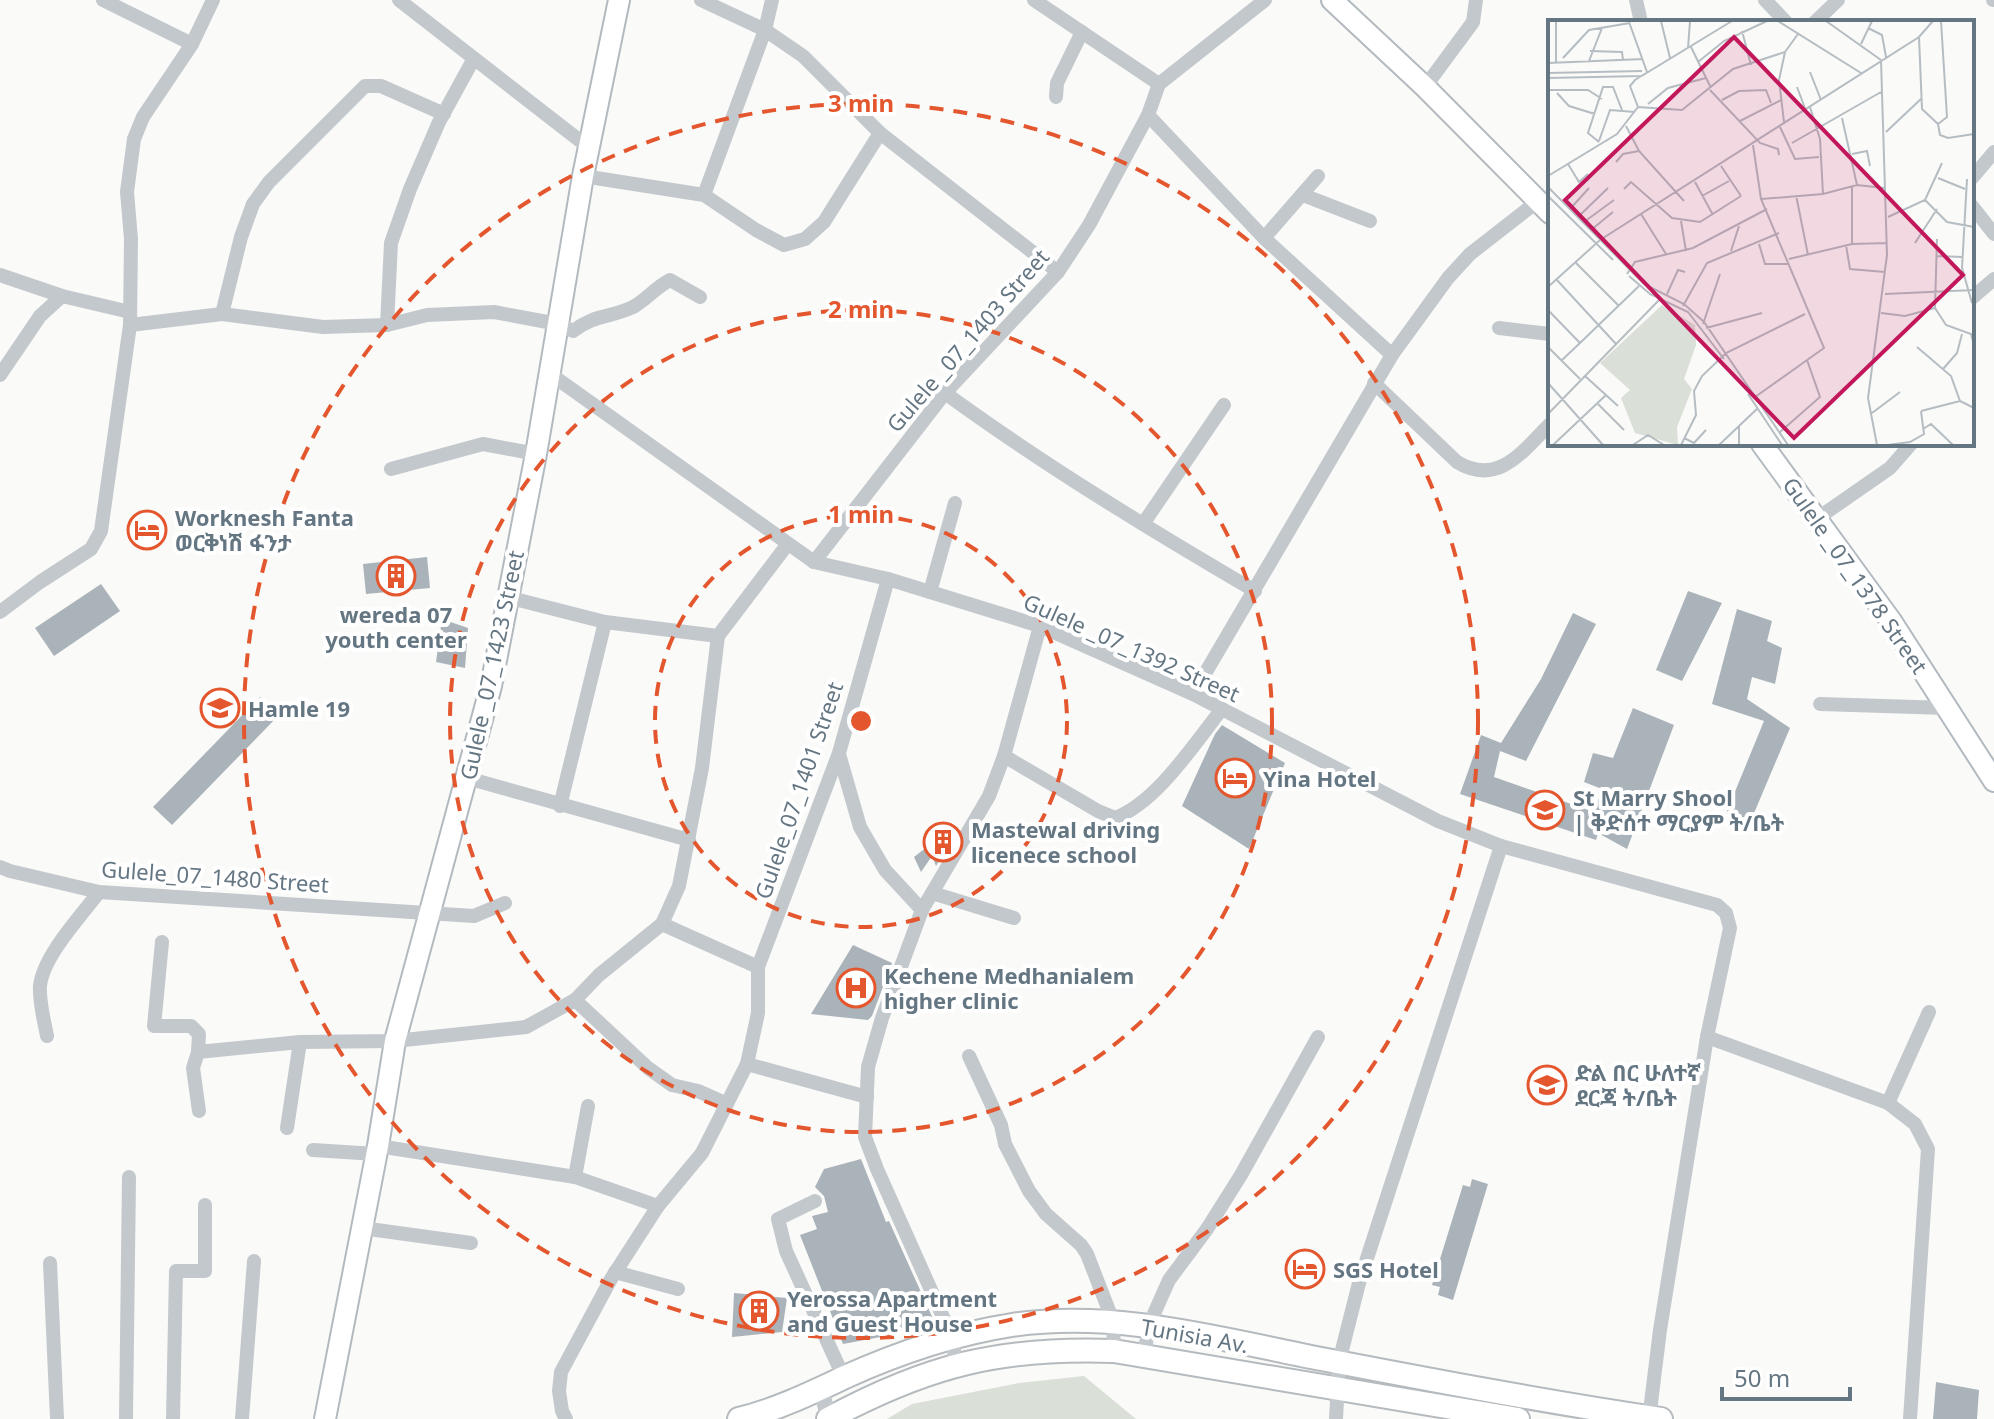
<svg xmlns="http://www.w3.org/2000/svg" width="1994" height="1419" viewBox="0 0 1994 1419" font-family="'Noto Sans','Noto Sans Ethiopic',sans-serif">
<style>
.green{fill:#dadfd7}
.building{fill:#aab3b9}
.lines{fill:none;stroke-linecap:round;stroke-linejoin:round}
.secondary-casing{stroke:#b3babf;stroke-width:24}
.primary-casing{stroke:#b5babe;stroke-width:26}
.minor{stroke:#c3c8cc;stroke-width:14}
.tertiary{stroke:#c3c8cc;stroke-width:16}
.secondary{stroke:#fff;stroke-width:20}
.primary{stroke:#fff;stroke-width:22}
.ring{fill:none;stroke:#e4572e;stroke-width:4;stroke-dasharray:14 10}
.labels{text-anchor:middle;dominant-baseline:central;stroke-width:8;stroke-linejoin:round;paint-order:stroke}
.street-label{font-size:22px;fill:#657683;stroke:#fff}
.poi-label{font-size:22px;font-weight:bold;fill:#657683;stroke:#fff;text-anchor:start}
.inset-road{fill:none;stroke:#b5bdc2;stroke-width:2}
.view{fill:#c2185b;fill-opacity:0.15;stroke:#c2185b;stroke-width:4}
.inset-edge{fill:none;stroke:#657683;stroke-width:4}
.centre{fill:#e4572e;stroke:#fff;stroke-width:4}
.ring-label{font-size:24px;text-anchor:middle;font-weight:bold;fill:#e4572e;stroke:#fff;stroke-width:8;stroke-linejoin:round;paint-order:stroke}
</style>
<rect width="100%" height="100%" fill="#fafaf8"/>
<path class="green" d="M1084 1376 1136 1419H887L912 1404 1019 1383Z"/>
<g class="building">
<path d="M427 557 430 588 366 594 363 564Z"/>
<path d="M101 584 120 611 54 656 35 628Z"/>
<path d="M1688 591 1722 603 1682 681 1656 670Z"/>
<path d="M1737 609 1772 621 1767 641 1782 648 1775 684 1752 677 1747 699 1790 728 1749 825 1727 811 1764 721 1712 704Z"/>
<path d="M1573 613 1596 624 1526 761 1500 751 1494 777 1594 812 1602 789 1584 782 1593 753 1613 758 1633 708 1674 725 1627 849 1598 833 1596 840 1460 794 1481 735 1501 743 1541 679Z"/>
<path d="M442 619 468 628 465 668 436 662Z"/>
<path d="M260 697 279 715 172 825 153 807Z"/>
<path d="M1222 725 1285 763 1249 849 1182 806 1215 734Z"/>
<path d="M944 834 947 836 942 842 945 851 936 866 932 856 921 872 914 857Z"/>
<path d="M853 945 892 963 872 1016 868 1020 811 1014Z"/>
<path d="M861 1159 886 1222 889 1221 934 1321 904 1327 886 1336 843 1344 800 1235 817 1229 812 1216 828 1212 824 1196 815 1187 824 1169Z"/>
<path d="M1472 1179 1488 1184 1453 1300 1438 1295 1440 1287 1432 1285 1463 1185 1470 1187Z"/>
<path d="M734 1293 787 1298 782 1332 732 1337Z"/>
<path d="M1936 1382 1979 1390 1977 1419H1933Z"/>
</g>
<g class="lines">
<g class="secondary-casing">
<g id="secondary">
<path d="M1332 0 1425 87 1550 213"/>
<path d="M1762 444 1891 621 1994 781"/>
<path d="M325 1419 378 1146 395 1041 491 686 536 454 583 176 619 0"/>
</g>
</g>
<g class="primary-casing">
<g id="primary">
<path d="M739 1419C776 1410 811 1393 845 1377 898 1353 954 1334 1012 1325 1115 1310 1216 1338 1316 1358 1431 1380 1546 1402 1661 1419"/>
<path d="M828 1419C928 1365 1001 1347 1114 1351L1518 1419"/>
</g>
</g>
<g class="minor">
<path d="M103 0 192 44"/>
<path d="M399 0 588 147"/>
<path d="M701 0 765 30 803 56 880 133 1058 272"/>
<path d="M1034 0 1159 84"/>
<path d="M1636 0 1641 22"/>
<path d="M1765 0 1786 22"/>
<path d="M1993 0H1994"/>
<path d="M1815 22 1838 0"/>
<path d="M1425 87 1473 22 1476 0"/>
<path d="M1056 97 1057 83 1082 32"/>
<path d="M1148 115 1264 238 1392 355"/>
<path d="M583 176 704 195 756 230 784 245 805 239 824 222 880 133"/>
<path d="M1972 178 1994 152"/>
<path d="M704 195 765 30 772 0"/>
<path d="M1303 195 1370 221"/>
<path d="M1972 206 1994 234"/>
<path d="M1264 238 1318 176"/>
<path d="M0 275 62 296 130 312"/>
<path d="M1972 298 1994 279"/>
<path d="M222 314 241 237 253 204 269 182 365 86H381L444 114"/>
<path d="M130 325 222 314 323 327 387 325 427 315 494 312 558 324 573 331C595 314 610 318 633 307 646 300 656 287 670 280L700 297"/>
<path d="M387 325 391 243 410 189 439 122 473 60"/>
<path d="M1499 328 1550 334"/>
<path d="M549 373 814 562 888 579 1040 626 1193 694 1438 821 1501 846 1717 905 1726 913 1730 928 1707 1037 1660 1330 1649 1419"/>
<path d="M0 375 40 316 62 296"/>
<path d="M1374 383 1457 462C1498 487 1523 451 1550 424"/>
<path d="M945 393C1044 465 1149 529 1255 591"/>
<path d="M391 469 483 444 536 454"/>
<path d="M1818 518 1890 468 1911 444"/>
<path d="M1143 524 1224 405"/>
<path d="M814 562 945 393 1058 272 1089 225 1148 115 1159 84 1265 0"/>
<path d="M930 592 955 503"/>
<path d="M507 597 605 622 718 636"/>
<path d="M0 612 40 582 91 549 101 531 130 325 131 239 127 192 134 139 143 117 192 44 213 0"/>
<path d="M718 636 787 545"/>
<path d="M1193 694 1392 355 1448 278 1470 254 1538 201"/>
<path d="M1820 704 1947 708"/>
<path d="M839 754 860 827 885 870 922 910"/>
<path d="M1004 756 1098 811 1115 818C1157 802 1194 744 1222 709"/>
<path d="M467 778 689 840"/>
<path d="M560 806 605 622"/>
<path d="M0 867 10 871 99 892 474 916 505 903"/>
<path d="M932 893 1014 918"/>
<path d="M662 924 758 967"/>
<path d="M162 942 154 1026H191L199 1034 198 1052"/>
<path d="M575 1000 648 1068 672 1085 698 1091 727 1104"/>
<path d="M47 1036C44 1020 39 1002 40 986 43 956 81 916 99 892"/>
<path d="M1707 1037 1888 1103 1915 1124 1928 1149 1910 1419"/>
<path d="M969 1056 1001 1125 1005 1144 1029 1191 1046 1214 1081 1245 1087 1254 1113 1321 1114 1351"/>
<path d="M747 1064 867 1097"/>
<path d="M1888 1103 1929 1012"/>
<path d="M199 1111 193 1068 198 1052 300 1042 395 1041 526 1027 575 1000 599 975 662 924 679 886 702 768 718 636"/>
<path d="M287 1128 300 1042"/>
<path d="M378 1146 575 1177 658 1206"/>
<path d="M313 1150 376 1154"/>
<path d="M575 1177 588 1106"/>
<path d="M815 1201 778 1219 786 1251 844 1378"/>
<path d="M362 1228 471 1243"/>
<path d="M50 1263 57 1419"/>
<path d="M615 1272 678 1289"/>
<path d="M1144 1356 1149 1325 1169 1280 1207 1229 1241 1175 1318 1037"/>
<path d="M956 1364 952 1337 877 1169 865 1137 868 1067 882 1018 922 910 989 796 1004 756 1040 626"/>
<path d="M126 1419 129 1177"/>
<path d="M173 1419 176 1271H205V1205"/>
<path d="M242 1419 254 1261"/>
<path d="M566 1419 562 1411 559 1391 561 1372 611 1279 658 1206 702 1153 747 1064 758 1013V967L839 753 888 579"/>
<path d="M1336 1419 1339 1362 1359 1283 1501 846"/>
</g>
<path class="tertiary" d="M821 1390 829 1419"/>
<use href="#secondary" class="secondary"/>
<use href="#primary" class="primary"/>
</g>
<g class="ring">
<circle cx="861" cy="721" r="206"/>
<circle cx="861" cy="721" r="411"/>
<circle cx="861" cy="721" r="617"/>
</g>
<defs>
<g id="hotel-ring" transform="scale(2)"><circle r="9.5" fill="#fff" stroke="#e4572e" stroke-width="1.5"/><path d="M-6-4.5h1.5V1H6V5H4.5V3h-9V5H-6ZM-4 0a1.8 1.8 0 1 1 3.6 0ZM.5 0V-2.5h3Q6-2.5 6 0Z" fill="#e4572e"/></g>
<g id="building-ring" transform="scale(2)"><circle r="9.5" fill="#fff" stroke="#e4572e" stroke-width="1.5"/><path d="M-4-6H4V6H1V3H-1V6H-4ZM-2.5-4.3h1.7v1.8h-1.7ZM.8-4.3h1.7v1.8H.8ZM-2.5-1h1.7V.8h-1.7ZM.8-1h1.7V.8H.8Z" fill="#e4572e"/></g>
<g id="school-ring" transform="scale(2)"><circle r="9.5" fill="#fff" stroke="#e4572e" stroke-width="1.5"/><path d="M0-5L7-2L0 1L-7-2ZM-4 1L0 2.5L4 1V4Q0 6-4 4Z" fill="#e4572e"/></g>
<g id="hospital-ring" transform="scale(2)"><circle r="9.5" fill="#fff" stroke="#e4572e" stroke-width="1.5"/><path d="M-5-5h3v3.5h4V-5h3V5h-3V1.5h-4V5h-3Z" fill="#e4572e"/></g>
</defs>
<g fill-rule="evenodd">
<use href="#hotel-ring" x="147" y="530"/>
<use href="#building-ring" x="396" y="576"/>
<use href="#school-ring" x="220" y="708"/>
<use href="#hotel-ring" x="1235" y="778"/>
<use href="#school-ring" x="1545" y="810"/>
<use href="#building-ring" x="943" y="842"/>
<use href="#hospital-ring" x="856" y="988"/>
<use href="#school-ring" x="1547" y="1085"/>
<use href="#hotel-ring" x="1305" y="1269"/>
<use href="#building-ring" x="759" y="1311"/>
</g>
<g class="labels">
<g class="street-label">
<text transform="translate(967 340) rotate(-49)">Gulele _07_1403 Street</text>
<text transform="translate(1856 575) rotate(55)">Gulele _07_1378 Street</text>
<text transform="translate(1132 647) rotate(24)">Gulele _07_1392 Street</text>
<text transform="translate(491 665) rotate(-78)">Gulele _07_1423 Street</text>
<text transform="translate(798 790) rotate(-71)">Gulele_07_1401 Street</text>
<text transform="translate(215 876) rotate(4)">Gulele_07_1480 Street</text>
<text transform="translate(1195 1335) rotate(10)">Tunisia Av.</text>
</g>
<g class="poi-label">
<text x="175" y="517">Worknesh Fanta<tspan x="175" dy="25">ወርቅነሽ ፋንታ</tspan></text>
<text x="396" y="614" text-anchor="middle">wereda 07<tspan x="396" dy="25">youth center</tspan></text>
<text x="248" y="708">Hamle 19</text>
<text x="1263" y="778">Yina Hotel</text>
<text x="1573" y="797">St Marry Shool<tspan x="1573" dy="25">| ቅድሰተ ማርያም ት/ቤት</tspan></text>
<text x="971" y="829">Mastewal driving<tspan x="971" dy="25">licenece school</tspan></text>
<text x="884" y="975">Kechene Medhanialem<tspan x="884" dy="25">higher clinic</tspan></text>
<text x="1575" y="1072">ድል በር ሁለተኛ<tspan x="1575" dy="25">ደርጃ ት/ቤት</tspan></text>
<text x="1333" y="1269">SGS Hotel</text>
<text x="787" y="1298">Yerossa Apartment<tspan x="787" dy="25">and Guest House</tspan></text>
</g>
</g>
<g transform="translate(1548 20)">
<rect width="426" height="426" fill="#fafaf8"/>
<path d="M114 285 147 305 148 325 136 359 144 369 129 407 130 425 87 413 73 378 82 370 52 343Z" fill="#dadfd7"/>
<path class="inset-road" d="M113 1 122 38M230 1 313 53M278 1 333 40M81 2 99 52M320 8 334 15 338 37M194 11 203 45M371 17 374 89 390 104M313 24 324 1M143 27 163 68M140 28 142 1M42 31 74 32 75 40M15 38 41 10 82 3M41 41 54 8M150 42 176 21 219 1M0 43 95 39M8 43V1M262 52 273 80M0 53 94 51M0 58 94 56M249 67 258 91M0 70H40L54 79M162 70 212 123 230 129 231 135M9 73 21 86 47 94M174 80 191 71 218 70 223 83M100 84 120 68 158 58M90 87 134 90 185 49 237 32 250 14M90 87 82 66 87 60 184 1M262 87 272 119 275 174M294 98 309 165M192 101 233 80M236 102 231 60 237 32M390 104 399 97 393 1M390 104 392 115 400 118 426 114M78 106 91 131 136 181M232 107 247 139 271 137M338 112 374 78M51 121 62 90 87 92M51 122 40 113 55 67H65L74 90M244 123 333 72M205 125 213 179 276 328 207 377M304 134 319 131 322 146M68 142 75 134 91 131M20 144 31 162 40 154M173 146 193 176M0 156 69 114 90 87M390 158 417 169M419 159 414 248 424 283M147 162 165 195M0 167 96 264 136 284 156 302 240 425M76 169 83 162 124 198 152 202 193 176M248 175 260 235M0 176 65 240M154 176 181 161M213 179 275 174 309 165 336 168M377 180 399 202 426 207M22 189 41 168M93 194 118 234M30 197 60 168M340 197 377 180 394 143M133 201 138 231M36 202 66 180M43 210 65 192M367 223 389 189M211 224 217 244H241M304 224V167M298 225 302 249 337 252M183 231 191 206M389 236 414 237M241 239 304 224 339 223M27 242 70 285M79 254 87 242 145 228 219 189M81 256 102 274 140 292 176 339M8 259 68 324M0 267 52 220 371 17 385 1M119 274 130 250 137 252M337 274 426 270M135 286 159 243 231 213M387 288 389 219M387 288 398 305 423 314 426 325M0 290 32 323 13 341M333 293 357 296 387 288M155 304 172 254M158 308 214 293M32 323 91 266M0 327 32 359M369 327 403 356 412 381 426 388M395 349 409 333 414 314M37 356 70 386M0 363 55 425M200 374 234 425M49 383 76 410M373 391 412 381M324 393 352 372M0 394 113 278M375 409 383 404 405 425M232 412 272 377 259 340M136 418 146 423 158 410M5 425 58 375M85 425 100 415 116 425M133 425 148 395 146 371 154 356 178 333 257 294M171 425 191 406M191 425V406L210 388M329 425 320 378 339 235 333 40M340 425 362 422 376 414 373 391"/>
<path class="view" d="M186 17 415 255 246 418 17 180Z"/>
<rect width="426" height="426" class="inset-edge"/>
</g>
<circle cx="861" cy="721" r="12" class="centre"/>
<g class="ring-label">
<text x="861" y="112">3 min</text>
<text x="861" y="318">2 min</text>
<text x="861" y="523">1 min</text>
</g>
<path d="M1722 1387v12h128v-12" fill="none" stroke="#657683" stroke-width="4"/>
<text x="1734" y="1387" font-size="24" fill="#657683" stroke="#ffffff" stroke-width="6" paint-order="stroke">50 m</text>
</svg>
